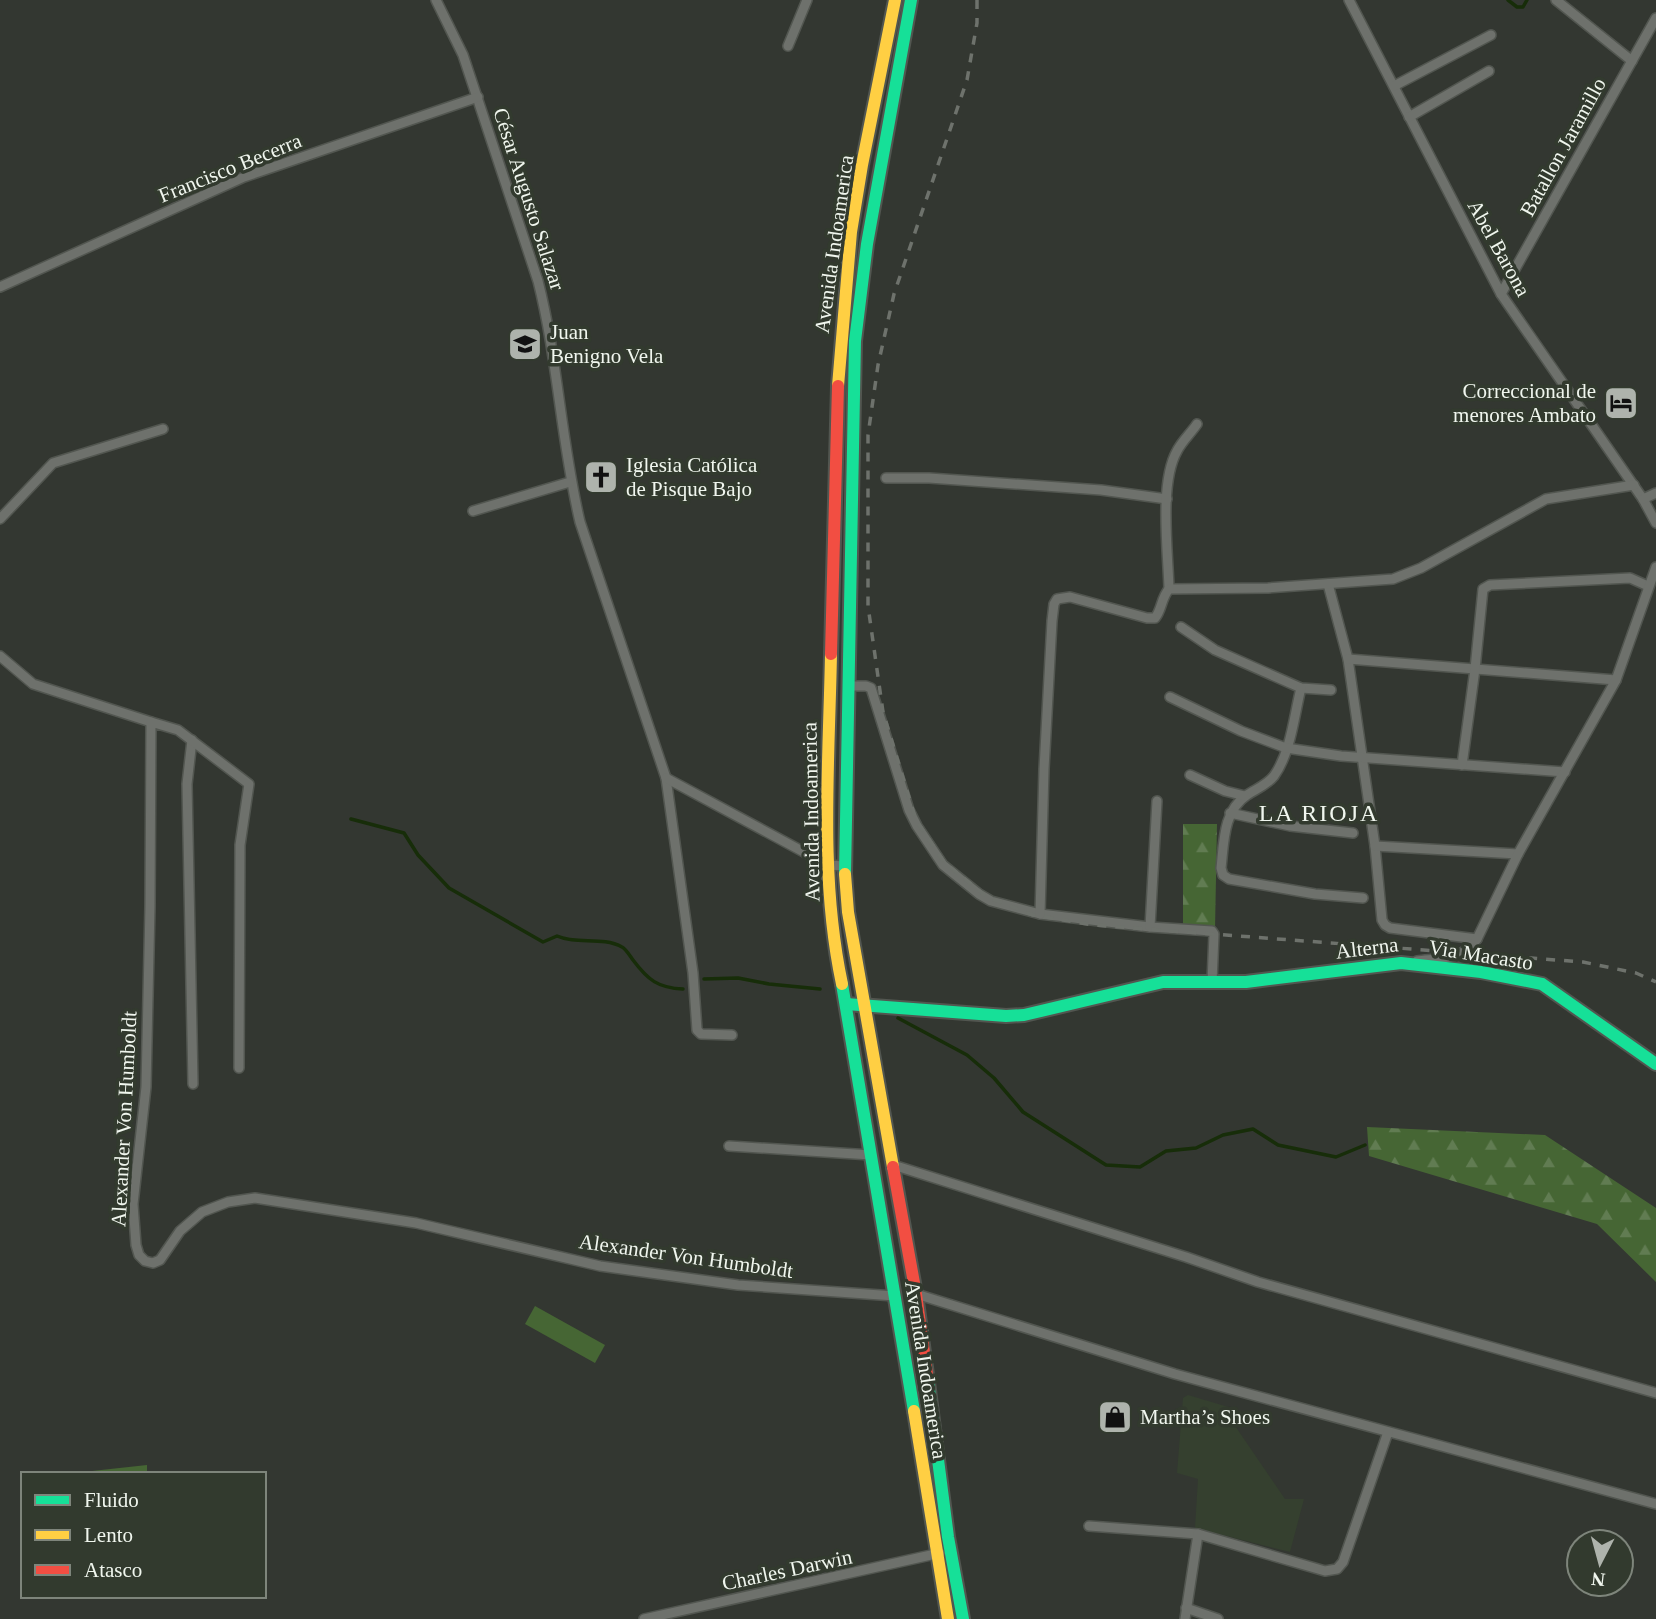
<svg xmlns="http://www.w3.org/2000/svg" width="1656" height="1619" viewBox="0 0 1656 1619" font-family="'Times New Roman',serif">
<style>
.built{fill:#35402f}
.green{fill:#466634}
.forest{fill:url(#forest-firs)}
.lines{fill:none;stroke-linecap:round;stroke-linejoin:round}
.stream{stroke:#172d09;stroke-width:3.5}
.street-casing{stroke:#525650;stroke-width:12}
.fast-casing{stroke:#525650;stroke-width:16}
.slow-casing{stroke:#525650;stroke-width:16}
.jam-casing{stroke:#525650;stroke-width:16}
.street{stroke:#6e716c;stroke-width:9}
.fast{stroke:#16e098;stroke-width:12}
.slow{stroke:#ffcf43;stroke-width:12}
.jam{stroke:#f24e42;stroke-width:12}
.rail{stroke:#6e726c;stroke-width:3.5;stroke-dasharray:9 9;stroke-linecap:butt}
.labels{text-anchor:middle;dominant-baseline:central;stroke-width:7;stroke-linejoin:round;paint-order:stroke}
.street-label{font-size:21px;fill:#f0f6ee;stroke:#323a2e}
.poi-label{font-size:21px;fill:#f0f6ee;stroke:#323a2e;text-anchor:start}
.quarter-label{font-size:24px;letter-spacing:2px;fill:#f0f6ee;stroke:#323a2e}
</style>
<defs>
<pattern id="forest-firs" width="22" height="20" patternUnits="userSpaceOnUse" patternTransform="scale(1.75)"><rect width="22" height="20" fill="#466634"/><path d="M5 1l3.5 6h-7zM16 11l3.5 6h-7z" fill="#617c52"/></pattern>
</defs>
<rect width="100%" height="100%" fill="#333731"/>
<path class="built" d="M1188 1395 1235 1409 1231 1420 1285 1499H1304L1290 1552 1195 1528 1198 1479 1177 1473 1183 1398Z"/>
<g class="green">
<path d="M535 1306 605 1345 595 1363 525 1324Z"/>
<path d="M147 1465V1474H92V1471Z"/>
</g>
<g class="forest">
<path d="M1183 824H1217L1215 929 1183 928Z"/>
<path d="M1367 1127 1545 1135 1656 1208V1282L1597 1224 1369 1156Z"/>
</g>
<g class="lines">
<g class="stream">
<path d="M1508 0 1517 7H1523L1527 0"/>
<path d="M351 819 404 833 418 855 449 888 543 942 557 936C577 945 602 936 622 947 626 949 630 956 633 960 648 980 658 988 683 989"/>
<path d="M704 979 738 978 769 984 820 989"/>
<path d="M898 1018 967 1055 994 1078 1023 1112 1106 1165 1140 1167 1166 1151 1196 1148 1223 1135 1253 1129 1278 1145 1336 1157 1365 1145"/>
</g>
<g class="street-casing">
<g id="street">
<path d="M436 0 463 55 538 281C558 360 561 442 580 522L666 778 693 973 697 1030 701 1034 732 1035"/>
<path d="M1349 0 1501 294 1643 499 1656 523"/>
<path d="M1556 0 1632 61"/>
<path d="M788 46 807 0"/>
<path d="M1394 86 1491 35"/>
<path d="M1409 117 1489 71"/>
<path d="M0 287 244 177 478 97"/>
<path d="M1501 294 1656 18"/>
<path d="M886 478H929L1101 490 1167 499"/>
<path d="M1643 499 1656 493"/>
<path d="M473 511 570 482"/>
<path d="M0 519 53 463 163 429"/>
<path d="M1328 584 1348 659 1375 846 1382 920 1385 925 1390 928 1477 939"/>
<path d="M1169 589C1168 551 1159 483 1177 451 1182 441 1191 433 1197 424"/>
<path d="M1181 627 1215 650 1301 688 1331 690"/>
<path d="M0 656 33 684 151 722"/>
<path d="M1348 659 1616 680"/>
<path d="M849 686H866L871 688 909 810 917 826 943 865 979 894 991 901 1040 914 1150 927 1212 931 1214 934 1212 982"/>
<path d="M1301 688C1294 716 1291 752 1274 776 1267 785 1256 789 1247 795 1223 811 1224 842 1221 868L1223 875 1229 879 1315 894 1363 898"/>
<path d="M1170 697 1241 731 1286 748 1341 756 1565 772"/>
<path d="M192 740 187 784 193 1084"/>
<path d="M1462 765 1475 669 1483 589 1490 585 1630 578 1648 586"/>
<path d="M1190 775 1225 791 1245 796"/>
<path d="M666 778 828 865 845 866"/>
<path d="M1230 813 1290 826 1353 833"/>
<path d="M1375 846 1518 854"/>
<path d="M1040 914 1044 769 1052 621 1054 604 1057 599 1070 597 1147 618H1155C1162 610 1161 598 1169 589L1268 588 1393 579 1421 568 1546 499 1634 485"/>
<path d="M1150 927 1157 801"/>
<path d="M1417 961C1440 958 1463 960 1477 939L1518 854 1616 680 1656 567"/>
<path d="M239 1068 240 845 249 784 178 730 151 722 150 906 146 1087 133 1204 136 1245 139 1255 145 1261 153 1263 160 1260 180 1231 202 1212 228 1202 255 1198 416 1223 600 1266 738 1285 895 1296"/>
<path d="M729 1146 871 1155"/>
<path d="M893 1165 1186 1257 1258 1282 1656 1393"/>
<path d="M916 1294 1175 1374 1656 1504"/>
<path d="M1089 1526 1198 1534"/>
<path d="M1186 1608 1218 1619"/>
<path d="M644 1619 940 1553"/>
<path d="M1185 1619 1198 1534 1325 1571 1337 1569 1343 1562 1388 1432"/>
</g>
</g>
<g class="fast-casing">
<g id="fast">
<path d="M845 874 855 341 867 244 911 0"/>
<path d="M842 984 914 1411"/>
<path d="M846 1004 1006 1016 1024 1015 1163 982H1246L1401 963 1481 972 1542 984 1656 1064"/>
<path d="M928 1382 948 1537 963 1619"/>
</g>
</g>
<g class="slow-casing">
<g id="slow">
<path d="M838 386 851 232 862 165 895 0"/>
<path d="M831 654C829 764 819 876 842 984"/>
<path d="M845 874 848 912 893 1167"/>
<path d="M914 1411 948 1619"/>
</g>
</g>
<g class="jam-casing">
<g id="jam">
<path d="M831 654 838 386"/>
<path d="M893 1167 916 1294 928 1382"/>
</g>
</g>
<use href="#street" class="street"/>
<use href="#fast" class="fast"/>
<use href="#slow" class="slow"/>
<use href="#jam" class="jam"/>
<path class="rail" d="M977 0V23L967 80 894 294 878 365 868 435V606L883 712 916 820 944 862 987 897 1033 915 1093 925 1583 962 1636 973 1656 982"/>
</g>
<defs>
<g id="school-square" transform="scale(1.75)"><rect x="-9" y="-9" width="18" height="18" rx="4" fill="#aeb3ac" stroke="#323a2e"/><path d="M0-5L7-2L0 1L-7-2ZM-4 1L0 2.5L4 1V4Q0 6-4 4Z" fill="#111"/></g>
<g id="hotel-square" transform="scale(1.75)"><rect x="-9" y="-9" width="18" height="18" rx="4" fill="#aeb3ac" stroke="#323a2e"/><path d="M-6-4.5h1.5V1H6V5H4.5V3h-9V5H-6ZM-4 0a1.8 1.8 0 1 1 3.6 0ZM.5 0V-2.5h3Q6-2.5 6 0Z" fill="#111"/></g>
<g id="church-square" transform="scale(1.75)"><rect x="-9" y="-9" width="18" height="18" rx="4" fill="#aeb3ac" stroke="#323a2e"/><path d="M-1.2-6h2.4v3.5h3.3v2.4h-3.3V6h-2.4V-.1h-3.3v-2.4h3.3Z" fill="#111"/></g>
<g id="shop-square" transform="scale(1.75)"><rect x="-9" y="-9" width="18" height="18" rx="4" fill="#aeb3ac" stroke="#323a2e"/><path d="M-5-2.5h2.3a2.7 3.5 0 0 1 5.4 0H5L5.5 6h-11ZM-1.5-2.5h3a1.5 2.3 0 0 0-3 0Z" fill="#111"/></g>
</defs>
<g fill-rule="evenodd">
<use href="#school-square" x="525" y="344"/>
<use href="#hotel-square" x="1621" y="403"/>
<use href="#church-square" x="601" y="477"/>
<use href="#shop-square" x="1115" y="1417"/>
</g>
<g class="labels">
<g class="street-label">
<text transform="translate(1563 147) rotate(-61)">Batallon Jaramillo</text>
<text transform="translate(230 168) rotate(-22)">Francisco Becerra</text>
<text transform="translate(529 199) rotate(72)">César Augusto Salazar</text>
<text transform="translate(834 244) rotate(-82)">Avenida Indoamerica</text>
<text transform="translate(1499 248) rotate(61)">Abel Barona</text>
<text transform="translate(811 812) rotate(-91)">Avenida Indoamerica</text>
<text transform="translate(1367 948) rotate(-7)">Alterna</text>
<text transform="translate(1481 955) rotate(9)">Via Macasto</text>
<text transform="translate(124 1119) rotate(-87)">Alexander Von Humboldt</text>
<text transform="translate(686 1256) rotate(8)">Alexander Von Humboldt</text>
<text transform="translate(926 1370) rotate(81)">Avenida Indoamerica</text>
<text transform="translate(787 1570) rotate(-12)">Charles Darwin</text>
</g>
<g class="poi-label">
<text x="550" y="332">Juan<tspan x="550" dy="24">Benigno Vela</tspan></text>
<text x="1596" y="391" text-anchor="end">Correccional de<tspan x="1596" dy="24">menores Ambato</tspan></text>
<text x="626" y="465">Iglesia Católica<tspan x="626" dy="24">de Pisque Bajo</tspan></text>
<text x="1140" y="1417">Martha’s Shoes</text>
</g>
<g class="quarter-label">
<text x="1319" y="813">LA RIOJA</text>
</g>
</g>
<rect x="21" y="1472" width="245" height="126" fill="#323a2e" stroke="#7e857b" stroke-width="2"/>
<rect x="35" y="1495" width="35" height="10" fill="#16e098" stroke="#7e857b" stroke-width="2"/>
<text x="84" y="1507" font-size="21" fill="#f0f6ee">Fluido</text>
<rect x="35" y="1530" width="35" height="10" fill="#ffcf43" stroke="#7e857b" stroke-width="2"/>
<text x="84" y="1542" font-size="21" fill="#f0f6ee">Lento</text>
<rect x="35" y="1565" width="35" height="10" fill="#f24e42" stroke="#7e857b" stroke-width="2"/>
<text x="84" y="1577" font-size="21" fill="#f0f6ee">Atasco</text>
<g transform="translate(1600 1563) rotate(186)"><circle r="33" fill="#323a2e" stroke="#7e857b" stroke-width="2"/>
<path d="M0-5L12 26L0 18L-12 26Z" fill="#aeb3ac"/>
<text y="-10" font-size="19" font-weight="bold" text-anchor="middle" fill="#f0f6ee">N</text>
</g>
</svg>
